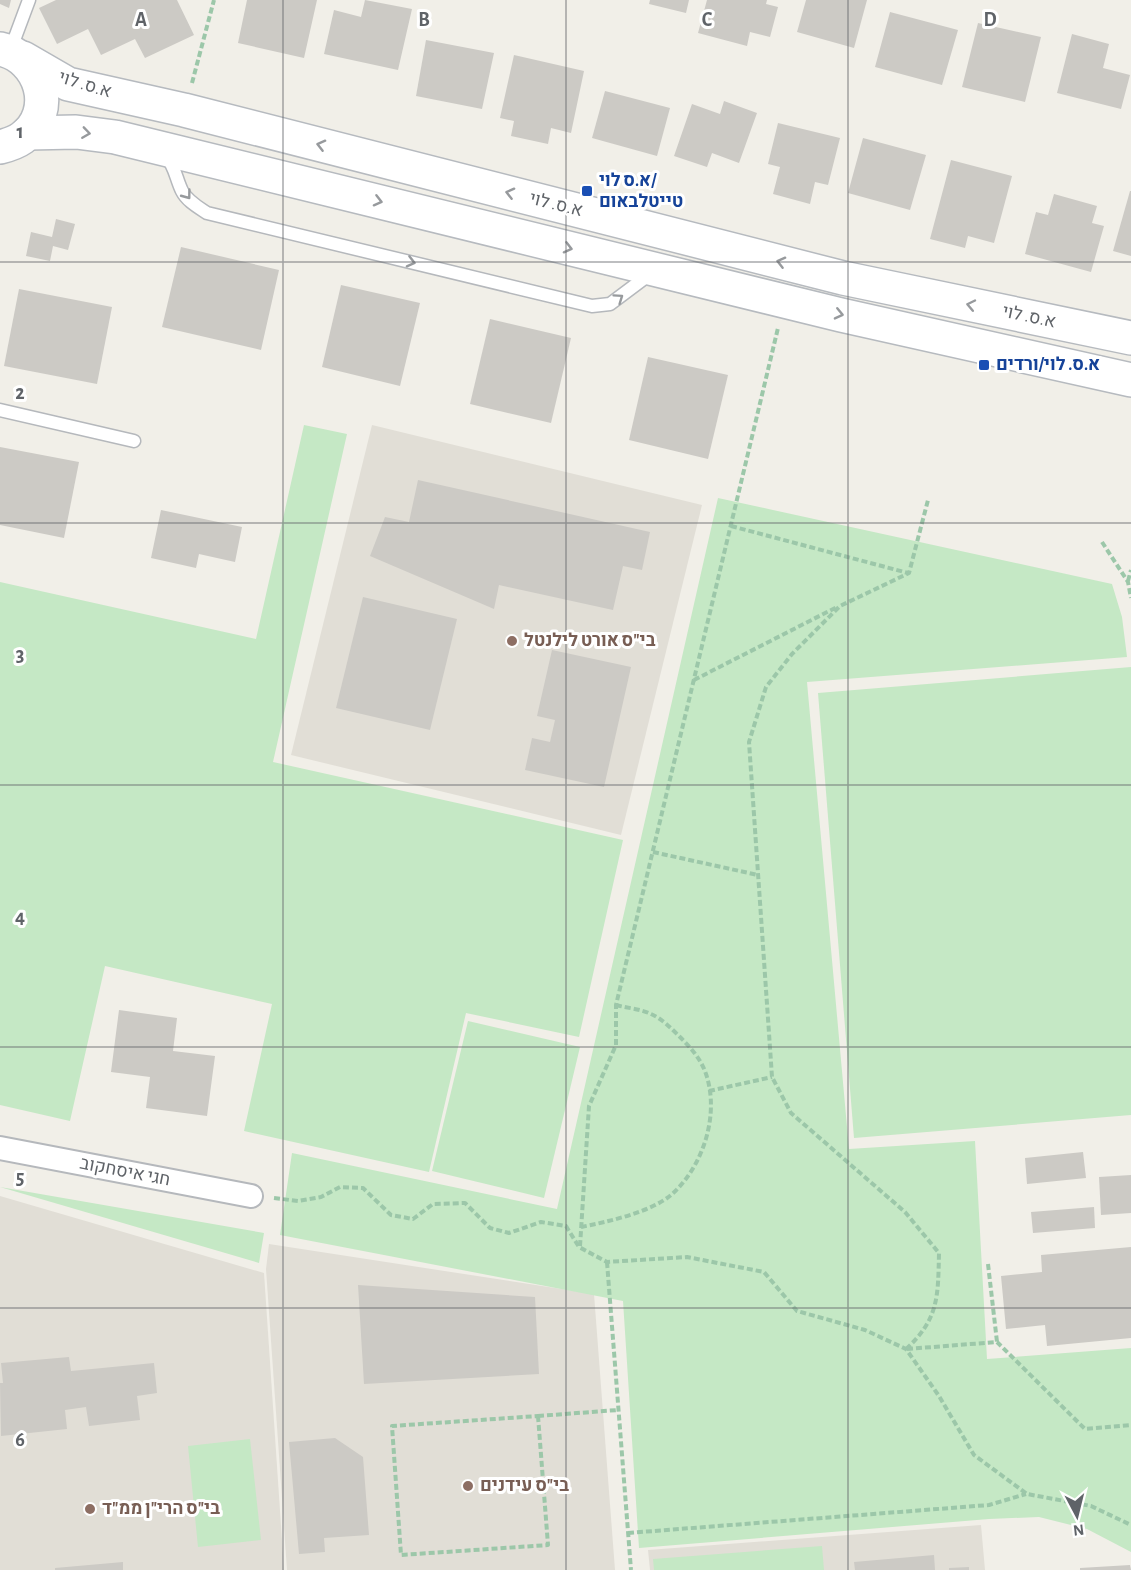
<svg xmlns="http://www.w3.org/2000/svg" width="1131" height="1570" viewBox="0 0 1131 1570" font-family="'Alegreya Sans',Heebo,sans-serif">
<style>
.education{fill:#e1ded6}
.green{fill:#c5e8c5}
.building{fill:#cccac5}
.lines{fill:none;stroke-linecap:round;stroke-linejoin:round}
.service-casing{stroke:#b5b8bc;stroke-width:15}
.minor-casing{stroke:#b5b8bc;stroke-width:26}
.secondary-casing{stroke:#b6babf;stroke-width:36}
.path{stroke:#9cc7a9;stroke-width:4;stroke-dasharray:6 3;stroke-linecap:butt}
.service{stroke:#fff;stroke-width:12}
.minor{stroke:#fff;stroke-width:22}
.secondary{stroke:#fff;stroke-width:33}
.oneway{stroke:#979a9d}
.grid{fill:none;stroke:#5f6368;stroke-width:1.5;stroke-opacity:0.55}
.transit-dot{fill:#1a4fb4;stroke:#fff;stroke-width:2}
.education-dot{fill:#8d6e63;stroke:#fff;stroke-width:2}
.labels{text-anchor:middle;dominant-baseline:central;stroke-width:6;stroke-linejoin:round;paint-order:stroke}
.street-label{font-size:18px;fill:#5f6368;stroke:#fff}
.transit-label{font-size:18px;font-weight:bold;fill:#164399;stroke:#fff;text-anchor:start}
.education-label{font-size:18px;font-weight:bold;fill:#785e54;stroke:#fff;text-anchor:start}
.grid-label{font-size:20px;text-anchor:middle;font-weight:bold;fill:#5f6368;stroke:#fff;stroke-width:6;stroke-linejoin:round;paint-order:stroke}
</style>
<rect width="100%" height="100%" fill="#f1efe8"/>
<g class="education">
<path d="M372 425 702 505 621 835 291 755Z"/>
<path d="M0 1196 264 1273 284 1570H0Z"/>
<path d="M269 1244 594 1294 615 1570H287L266 1269Z"/>
<path d="M981 1525 985 1570H650L648 1550Z"/>
</g>
<g class="green">
<path d="M304 425 347 434 273 762 623 840 579 1037 466 1013 429 1172 244 1131 272 1004 105 966 70 1121 0 1105V582L256 639Z"/>
<path d="M718 498 1112 584 1122 617 1127 657 807 682 849 1149 975 1141 987 1359 1131 1348V1552L1087 1529 1039 1517 989 1519 639 1548 623 1301 280 1235 292 1153 557 1209Z"/>
<path d="M1131 667V1115L854 1138 818 693Z"/>
<path d="M468 1021 580 1047 544 1198 432 1171Z"/>
<path d="M0 1187 264 1233 259 1263Z"/>
<path d="M250 1439 261 1540 198 1547 188 1446Z"/>
<path d="M822 1546 824 1570H654L653 1559Z"/>
</g>
<g class="building">
<path d="M0 0H11L9 8 0 4Z"/>
<path d="M56 0H177L194 35 145 58 135 39 101 55 88 29 57 44 39 8Z"/>
<path d="M247 0H317L304 58 238 43Z"/>
<path d="M365 0 412 9 398 70 324 54 334 10 361 17Z"/>
<path d="M650 0H689L686 13 649 4Z"/>
<path d="M707 0H767L766 4 778 7 770 37 750 32 747 46 698 33Z"/>
<path d="M806 0H867L854 48 797 32Z"/>
<path d="M890 12 958 30 942 85 875 67Z"/>
<path d="M978 23 1041 37 1025 102 962 87Z"/>
<path d="M1072 34 1109 44 1103 68 1130 75 1121 109 1057 93Z"/>
<path d="M426 40 494 53 482 109 416 96Z"/>
<path d="M514 55 584 71 571 133 551 128 548 144 511 136 514 121 500 118Z"/>
<path d="M605 91 670 108 657 156 592 138Z"/>
<path d="M724 101 757 113 739 163 712 153 707 167 674 156 692 104 720 114Z"/>
<path d="M778 123 840 138 828 185 815 182 810 204 773 194 780 167 768 164Z"/>
<path d="M863 138 926 155 910 210 848 193Z"/>
<path d="M951 160 1012 176 994 243 968 236 965 248 930 239Z"/>
<path d="M1130 191H1131V256L1113 251Z"/>
<path d="M1054 194 1097 206 1092 223 1104 226 1091 272 1025 254 1036 212 1048 215Z"/>
<path d="M56 219 75 224 68 250 53 246 50 261 26 256 31 232 52 237Z"/>
<path d="M181 247 279 270 261 350 162 327Z"/>
<path d="M341 285 420 303 400 386 322 367Z"/>
<path d="M19 289 112 307 97 384 4 366Z"/>
<path d="M490 319 571 338 551 423 470 404Z"/>
<path d="M648 357 728 375 708 459 629 440Z"/>
<path d="M0 447 79 462 64 538 0 525Z"/>
<path d="M418 480 650 532 642 570 623 566 613 610 499 585 494 609 370 556 385 517 409 522Z"/>
<path d="M161 510 242 527 235 562 199 554 196 568 151 558Z"/>
<path d="M363 597 457 619 430 730 336 708Z"/>
<path d="M552 650 631 667 604 787 525 770 532 738 550 742 555 720 537 716Z"/>
<path d="M119 1010 177 1018 173 1051 215 1056 207 1116 146 1108 150 1077 111 1072Z"/>
<path d="M1083 1152 1086 1178 1027 1184 1025 1158Z"/>
<path d="M1131 1175V1213L1101 1215 1099 1177Z"/>
<path d="M1094 1207 1095 1228 1033 1233 1031 1212Z"/>
<path d="M1131 1247V1338L1047 1346 1045 1325 1006 1329 1001 1276 1042 1272 1041 1255Z"/>
<path d="M358 1285 535 1297 539 1374 364 1384Z"/>
<path d="M69 1357 71 1371 154 1363 157 1393 137 1396 140 1420 89 1426 86 1407 65 1410 67 1429 1 1436 0 1383H3L1 1363Z"/>
<path d="M335 1438 363 1457 369 1535 324 1538 325 1552 299 1554 289 1442Z"/>
<path d="M934 1555 935 1570H855L854 1562Z"/>
<path d="M123 1562V1570H55V1568Z"/>
<path d="M1130 1565 1131 1570H1080V1568Z"/>
<path d="M969 1567V1570H949V1568Z"/>
</g>
<g class="lines">
<g class="service-casing">
<g id="service">
<path d="M10 51 29 0"/>
<path d="M166 156C175 166 176 179 182 191 187 201 198 207 207 213L592 306 610 304 650 274"/>
<path d="M0 410 134 441"/>
</g>
</g>
<g class="minor-casing">
<path id="minor" d="M0 1148 251 1196"/>
</g>
<g class="secondary-casing">
<g id="secondary">
<path d="M0 49C41 57 58 112 22 138 15 143 8 145 0 147"/>
<path d="M23 58 68 84 184 110 843 278 1131 338"/>
<path d="M28 133 76 132 115 137 841 315 1131 380"/>
</g>
</g>
<g class="path">
<path d="M192 83 214 0"/>
<path d="M731 526 908 573"/>
<path d="M1102 542 1128 582 1131 598"/>
<path d="M1128 581 1131 570"/>
<path d="M694 680 837 607"/>
<path d="M653 852 758 875"/>
<path d="M709 1091 772 1077"/>
<path d="M274 1198 298 1201 321 1197 340 1187 363 1188 391 1215 413 1219 433 1204 465 1203 490 1228 509 1233 541 1222 566 1226 579 1247 607 1262 687 1257 764 1272 797 1311 865 1330 906 1349 939 1396 974 1455 1027 1494 1091 1506 1131 1525"/>
<path d="M581 1227C607 1222 651 1212 671 1195 703 1167 720 1115 706 1074 701 1059 691 1048 680 1037 672 1029 661 1018 651 1014 641 1009 627 1008 616 1005"/>
<path d="M580 1246 589 1106 616 1045V1005L778 328"/>
<path d="M607 1262 631 1570"/>
<path d="M988 1264 997 1342"/>
<path d="M906 1349C939 1319 938 1296 939 1253L905 1212 791 1113 772 1077 749 742 766 687 792 654 840 606 909 573 928 500"/>
<path d="M907 1349 997 1342 1085 1429 1131 1425"/>
<path d="M538 1416 548 1545 401 1555 392 1426Z"/>
<path d="M538 1416 618 1410"/>
<path d="M628 1533 989 1505 1026 1494"/>
</g>
<use href="#service" class="service"/>
<use href="#minor" class="minor"/>
<use href="#secondary" class="secondary"/>
</g>
<defs><path id="oneway-chevron" d="M-2-3.5L2.5 0L-2 3.5" fill="none" stroke-width="1.6" stroke-linecap="round" stroke-linejoin="round" transform="scale(1.5)"/></defs>
<g class="oneway">
<use href="#oneway-chevron" transform="translate(86 133) rotate(8)"/>
<use href="#oneway-chevron" transform="translate(321 145) rotate(-166)"/>
<use href="#oneway-chevron" transform="translate(510 193) rotate(-166)"/>
<use href="#oneway-chevron" transform="translate(187 195) rotate(53)"/>
<use href="#oneway-chevron" transform="translate(378 201) rotate(14)"/>
<use href="#oneway-chevron" transform="translate(568 248) rotate(14)"/>
<use href="#oneway-chevron" transform="translate(411 262) rotate(14)"/>
<use href="#oneway-chevron" transform="translate(781 262) rotate(-166)"/>
<use href="#oneway-chevron" transform="translate(619 298) rotate(-35)"/>
<use href="#oneway-chevron" transform="translate(971 305) rotate(-168)"/>
<use href="#oneway-chevron" transform="translate(839 314) rotate(13)"/>
</g>
<path class="grid" d="M283 0V1570M566 0V1570M848 0V1570M0 262H1131M0 523H1131M0 785H1131M0 1047H1131M0 1308H1131"/>
<g class="transit-dot">
<rect x="581" y="185" width="12" height="12" rx="3"/>
<rect x="978" y="359" width="12" height="12" rx="3"/>
</g>
<g class="education-dot">
<circle cx="512" cy="641" r="6"/>
<circle cx="468" cy="1486" r="6"/>
<circle cx="90" cy="1509" r="6"/>
</g>
<g class="labels">
<g class="street-label">
<text transform="translate(85 85) rotate(17)">א.ס. לוי</text>
<text transform="translate(556 205) rotate(14)">א.ס. לוי</text>
<text transform="translate(1029 317) rotate(12)">א.ס. לוי</text>
<text transform="translate(125 1172) rotate(11)">חגי איסחקוב</text>
</g>
<g class="transit-label">
<text x="599" y="181">א.ס לוי/<tspan x="599" dy="21">טייטלבאום</tspan></text>
<text x="996" y="365">א.ס. לוי/ורדים</text>
</g>
<g class="education-label">
<text x="524" y="641">בי"ס אורט לילנטל</text>
<text x="480" y="1486">בי"ס עידנים</text>
<text x="102" y="1509">בי"ס הרי"ן ממ"ד</text>
</g>
</g>
<g class="grid-label">
<text x="141" y="26">A</text>
<text x="424" y="26">B</text>
<text x="707" y="26">C</text>
<text x="990" y="26">D</text>
<text x="20" y="138">1</text>
<text x="20" y="399">2</text>
<text x="20" y="661">3</text>
<text x="20" y="923">4</text>
<text x="20" y="1184">5</text>
<text x="20" y="1446">6</text>
</g>
<g transform="translate(1077 1516) rotate(173)" stroke="#ffffff" stroke-width="4.5" paint-order="stroke">
<path d="M0-4.5L10 22L0 15L-10 22Z" fill="#5f6368"/>
<text y="-9" font-size="16" font-weight="bold" text-anchor="middle" fill="#5f6368">N</text>
</g>
</svg>
